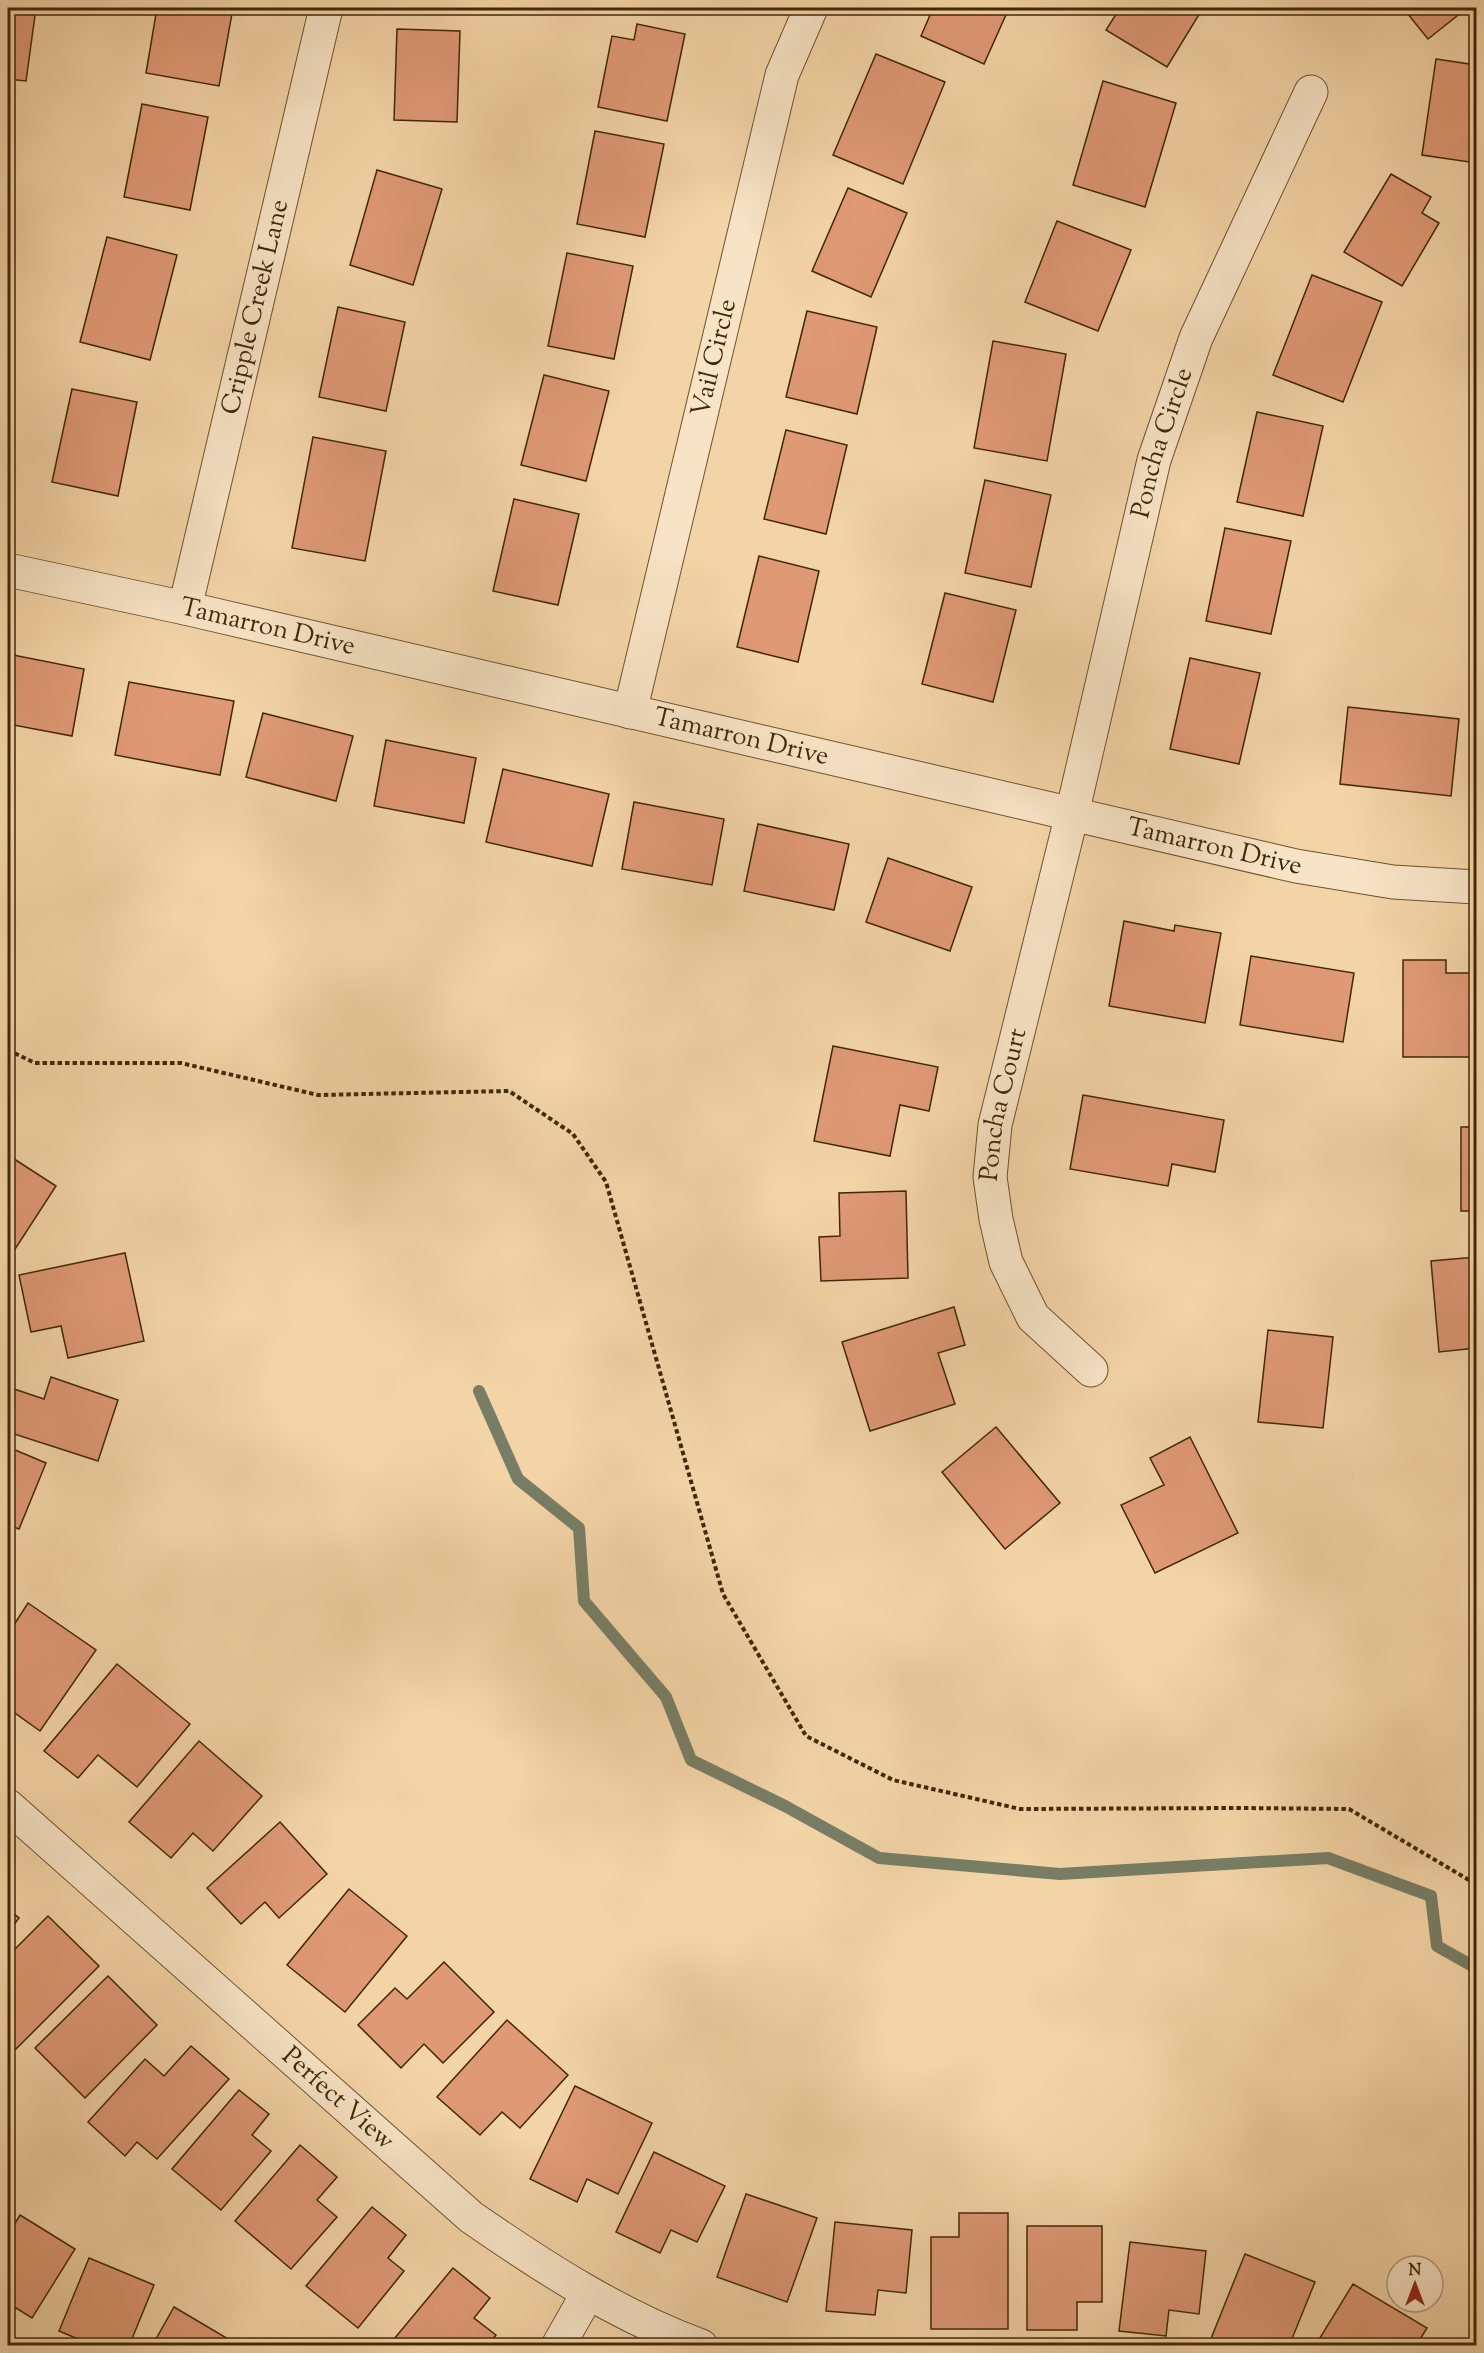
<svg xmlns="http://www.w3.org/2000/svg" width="1484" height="2353" viewBox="0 0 1484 2353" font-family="'Sorts Mill Goudy',serif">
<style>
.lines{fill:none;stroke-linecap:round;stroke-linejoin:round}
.stream{stroke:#777e65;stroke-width:12}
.building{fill:#df9975;stroke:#402807;stroke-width:1.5}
.minor-casing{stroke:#6d532f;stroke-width:35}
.path{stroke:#402807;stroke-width:4;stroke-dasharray:4.5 3;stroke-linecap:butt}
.minor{stroke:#f7e3c5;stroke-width:33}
.labels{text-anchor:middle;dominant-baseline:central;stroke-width:5;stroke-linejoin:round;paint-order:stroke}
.street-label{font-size:26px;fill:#402807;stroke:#f7e3c5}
</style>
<rect width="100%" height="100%" fill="#f3d4a6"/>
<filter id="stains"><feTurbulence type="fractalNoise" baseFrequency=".00333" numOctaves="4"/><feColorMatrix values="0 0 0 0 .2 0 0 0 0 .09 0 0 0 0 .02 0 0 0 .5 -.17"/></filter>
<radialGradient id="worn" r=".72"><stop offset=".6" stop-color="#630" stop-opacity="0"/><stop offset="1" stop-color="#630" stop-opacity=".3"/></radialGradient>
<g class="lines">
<path class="stream" d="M479 1391 518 1479 579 1528 584 1601 666 1697 691 1760 785 1806 879 1858 1060 1874 1328 1858 1431 1896 1437 1946 1476 1968"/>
</g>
<g class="building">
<path d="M8 8H36L26 81 8 79Z"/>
<path d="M157 8H233L219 86 146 73Z"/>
<path d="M933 8H1009L984 64 921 36Z"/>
<path d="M1120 8H1203L1167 67 1106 30Z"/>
<path d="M1403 8H1467L1428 39Z"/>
<path d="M637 24 685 34 667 121 598 107 612 36 634 40Z"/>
<path d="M397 29 460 31 457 122 394 120Z"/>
<path d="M876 54 945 82 903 184 833 155Z"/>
<path d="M1436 59 1476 65V163L1422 155Z"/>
<path d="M1103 81 1176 103 1145 207 1073 185Z"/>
<path d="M142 104 208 117 190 210 124 197Z"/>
<path d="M595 131 664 144 645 237 577 224Z"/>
<path d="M377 170 442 189 413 285 350 265Z"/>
<path d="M1391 174 1431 197 1422 213 1439 223 1402 286 1344 252Z"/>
<path d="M848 188 907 213 871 297 812 271Z"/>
<path d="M1057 221 1131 250 1098 331 1025 302Z"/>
<path d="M107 237 177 255 150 360 80 342Z"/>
<path d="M567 253 633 266 614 359 548 346Z"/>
<path d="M1312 275 1382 302 1343 402 1273 375Z"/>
<path d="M338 307 405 322 386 411 319 397Z"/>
<path d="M807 311 877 327 857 414 786 397Z"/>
<path d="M993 341 1066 354 1047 461 974 448Z"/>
<path d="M544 375 609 391 586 481 521 465Z"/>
<path d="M72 389 137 402 118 496 52 482Z"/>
<path d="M1257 412 1323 426 1303 516 1237 502Z"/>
<path d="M786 430 847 445 826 534 764 519Z"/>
<path d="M313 437 386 451 365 561 292 548Z"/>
<path d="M985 480 1051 495 1031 587 965 573Z"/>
<path d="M514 499 579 514 558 605 493 591Z"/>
<path d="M1225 528 1291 541 1271 634 1206 621Z"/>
<path d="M759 556 819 571 798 662 737 647Z"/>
<path d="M945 593 1016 610 993 702 922 684Z"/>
<path d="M8 654 84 669 72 736 8 724Z"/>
<path d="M1190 658 1260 673 1239 764 1170 749Z"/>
<path d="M129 682 234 701 220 775 115 755Z"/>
<path d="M1348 707 1459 719 1451 796 1340 784Z"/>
<path d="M263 713 353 736 336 801 246 777Z"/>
<path d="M386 740 476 758 464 823 374 806Z"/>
<path d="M503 769 609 794 592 866 486 842Z"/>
<path d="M634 802 724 819 712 885 622 869Z"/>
<path d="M758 824 849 844 834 910 744 891Z"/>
<path d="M888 858 972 887 950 951 866 922Z"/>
<path d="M1124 921 1174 931 1175 925 1221 933 1205 1023 1109 1006Z"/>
<path d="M1251 956 1354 973 1343 1042 1240 1025Z"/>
<path d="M1403 960H1446V973H1476V1057H1403Z"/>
<path d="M833 1046 938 1067 929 1111 900 1105 890 1156 814 1141Z"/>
<path d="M1083 1095 1224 1120 1215 1172 1172 1164 1168 1186 1070 1169Z"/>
<rect x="1461" y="1127" width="15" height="84"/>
<path d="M8 1155 56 1186 8 1260Z"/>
<path d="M906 1191 908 1278 821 1281 819 1237 840 1236 839 1193Z"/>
<path d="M125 1253 144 1341 68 1358 61 1326 31 1332 19 1275Z"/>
<path d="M1476 1257V1348L1439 1352 1431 1261Z"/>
<path d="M954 1307 965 1345 938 1353 955 1404 870 1431 842 1342Z"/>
<path d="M1268 1330 1333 1337 1323 1428 1258 1422Z"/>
<path d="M51 1377 118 1400 98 1461 8 1432V1409L14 1389 44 1399Z"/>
<path d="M996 1427 1060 1503 1005 1549 942 1472Z"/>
<path d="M1190 1437 1238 1533 1155 1573 1121 1505 1164 1485 1150 1458Z"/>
<path d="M8 1447 46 1463 19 1529 8 1525Z"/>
<path d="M28 1603 96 1650 40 1731 8 1708V1634Z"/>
<path d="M117 1664 190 1724 137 1787 98 1755 78 1778 44 1751Z"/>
<path d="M199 1741 262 1796 213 1851 193 1833 171 1858 129 1822Z"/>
<path d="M280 1822 327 1874 279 1918 265 1902 241 1924 207 1888Z"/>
<path d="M349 1889 407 1936 345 2012 287 1965Z"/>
<path d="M8 1909 19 1918 8 1933Z"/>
<path d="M48 1916 99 1966 16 2049 8 2041V1956Z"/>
<path d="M444 1962 494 2012 443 2063 424 2044 401 2068 358 2025 395 1988 407 1999Z"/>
<path d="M108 1976 157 2025 85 2098 35 2048Z"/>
<path d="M507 2020 568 2075 520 2128 502 2112 480 2135 437 2097Z"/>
<path d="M191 2046 229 2079 157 2159 137 2142 125 2156 88 2122 145 2059 164 2076Z"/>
<path d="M575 2086 652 2123 618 2194 587 2179 577 2202 530 2179Z"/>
<path d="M239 2090 269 2114 252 2135 271 2151 221 2210 172 2169Z"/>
<path d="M300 2145 337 2177 317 2200 337 2217 291 2269 235 2221Z"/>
<path d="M654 2152 725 2186 697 2242 671 2230 660 2253 616 2232Z"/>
<path d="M746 2194 817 2218 787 2302 717 2277Z"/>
<path d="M372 2207 406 2235 388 2258 404 2271 358 2328 306 2286Z"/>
<path d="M959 2213H1008V2329H931V2237H959Z"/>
<path d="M20 2215 75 2249 32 2318 8 2303V2235Z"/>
<path d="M835 2222 912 2230 906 2293 878 2290 875 2315 826 2311Z"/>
<path d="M1027 2226H1102V2302H1077V2330H1027Z"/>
<path d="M1130 2242 1206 2251 1199 2314 1169 2310 1166 2336 1119 2331Z"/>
<path d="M1245 2254 1315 2282 1289 2346H1208Z"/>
<path d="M89 2258 154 2285 129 2346H95L59 2331Z"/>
<path d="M453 2268 490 2298 474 2318 496 2335 487 2346 389 2345Z"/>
<path d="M1353 2284 1427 2328 1416 2346H1315Z"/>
<path d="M174 2307 230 2340 227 2346H152Z"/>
</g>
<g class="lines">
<g class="minor-casing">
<g id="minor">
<path id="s1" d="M8 570 185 608 1296 866 1393 882 1476 887"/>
<path id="s2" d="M185 608 326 8"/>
<path id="s3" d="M630 712 782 75 811 8"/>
<path id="s4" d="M1091 1370 1033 1317 1006 1262 996 1219 990 1177 995 1125 1072 814 1154 460 1196 338 1311 92"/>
<path id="s5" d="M8 1806 471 2217C543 2267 619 2316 701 2346"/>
<path d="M558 2346 588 2293"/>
</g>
</g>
<path class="path" d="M8 1050 35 1063H181L318 1095 509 1091 573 1134 606 1182 723 1594 806 1736 893 1780 1020 1809 1238 1808 1349 1809 1469 1880 1476 1882"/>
<use href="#minor" class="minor"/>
</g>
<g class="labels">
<g class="street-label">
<text stroke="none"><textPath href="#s2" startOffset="309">Cripple Creek Lane</textPath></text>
<text stroke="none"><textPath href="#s3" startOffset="364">Vail Circle</textPath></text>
<text stroke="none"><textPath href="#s4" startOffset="981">Poncha Circle</textPath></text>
<text stroke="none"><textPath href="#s1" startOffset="266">Tamarron Drive</textPath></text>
<text stroke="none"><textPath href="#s1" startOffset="752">Tamarron Drive</textPath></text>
<text stroke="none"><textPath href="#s1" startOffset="1238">Tamarron Drive</textPath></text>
<text stroke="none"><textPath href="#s4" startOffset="300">Poncha Court</textPath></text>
<text stroke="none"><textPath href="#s5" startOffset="441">Perfect View</textPath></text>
</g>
</g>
<rect width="1484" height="2353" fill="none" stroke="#f3d4a6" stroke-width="30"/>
<rect x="9" y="9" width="1466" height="2335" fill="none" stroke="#402807" stroke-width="3"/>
<rect x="15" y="15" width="1454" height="2323" fill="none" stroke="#402807" stroke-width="1.5"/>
<g transform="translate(1415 2284)"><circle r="28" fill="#f7e3c5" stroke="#ae9879" stroke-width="1.5"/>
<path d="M0-4.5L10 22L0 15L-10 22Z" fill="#8f2418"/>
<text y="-9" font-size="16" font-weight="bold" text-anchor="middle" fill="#402807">N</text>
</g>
<rect width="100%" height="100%" filter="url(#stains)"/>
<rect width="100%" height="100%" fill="url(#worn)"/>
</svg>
